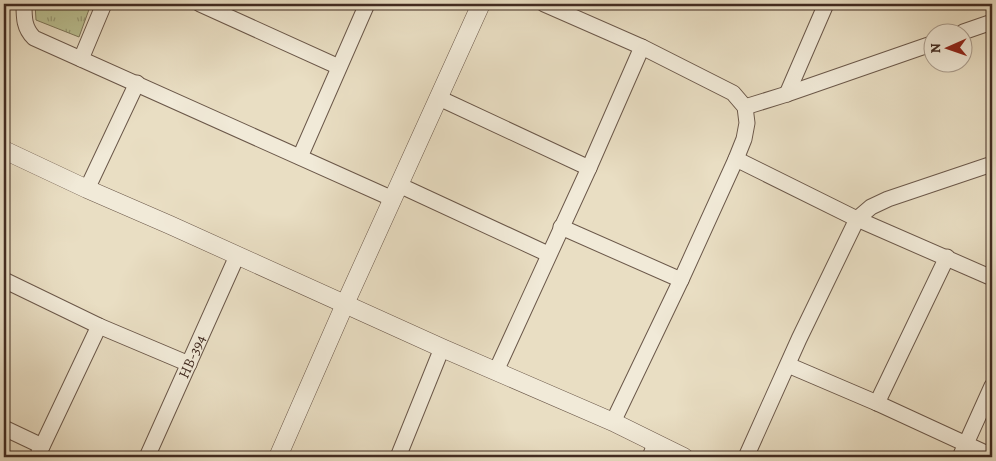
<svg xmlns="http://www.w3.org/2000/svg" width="996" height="461" viewBox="0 0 996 461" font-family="Alegreya,serif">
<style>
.park{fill:url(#park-tufts);stroke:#7e765a}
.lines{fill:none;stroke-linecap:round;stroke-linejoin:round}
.minor-casing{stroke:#6b584a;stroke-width:17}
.tertiary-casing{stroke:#6b584a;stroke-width:19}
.minor{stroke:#f1ead8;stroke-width:15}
.tertiary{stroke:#f1ead8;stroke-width:18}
.labels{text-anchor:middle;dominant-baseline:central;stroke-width:4.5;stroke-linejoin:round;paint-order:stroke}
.street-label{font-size:15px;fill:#412b21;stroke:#f1ead8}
</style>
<defs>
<pattern id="park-tufts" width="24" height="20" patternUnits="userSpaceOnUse" patternTransform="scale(1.25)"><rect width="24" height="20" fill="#bac092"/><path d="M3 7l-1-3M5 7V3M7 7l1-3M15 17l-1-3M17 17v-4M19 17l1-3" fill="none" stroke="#999c77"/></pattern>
</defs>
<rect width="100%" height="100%" fill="#e9dec3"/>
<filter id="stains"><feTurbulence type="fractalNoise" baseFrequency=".004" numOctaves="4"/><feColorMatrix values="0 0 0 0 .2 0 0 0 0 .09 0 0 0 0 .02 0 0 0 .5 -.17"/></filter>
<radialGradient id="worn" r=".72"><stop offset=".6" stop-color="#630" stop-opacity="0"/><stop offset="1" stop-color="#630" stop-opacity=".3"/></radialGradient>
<path class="park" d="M35 4H91L79 37 36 20Z"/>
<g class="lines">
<g class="minor-casing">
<g id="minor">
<path d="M24 4C24 18 24 28 34 38L393 199"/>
<path d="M200 4 339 67"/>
<path d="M544 4 642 47 733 93 745 107 747 123 744 139 736 159 681 280 613 422"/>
<path d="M963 32 992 22"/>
<path d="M81 59 104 4"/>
<path d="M787 94 826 4"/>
<path d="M439 98 589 168"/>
<path d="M745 107 787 94 934 43"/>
<path d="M300 157 367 4"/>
<path d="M736 159 857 219 992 278"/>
<path d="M399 185 548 254"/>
<path d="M87 189 137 83"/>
<path d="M561 227 681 280"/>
<path d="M4 280 99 326 189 364"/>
<path d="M788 365 877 403 992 456"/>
<path d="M496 371 589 168 642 47"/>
<path d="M877 403 947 257"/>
<path d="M4 428 42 446"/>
<path d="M37 457 99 326"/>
<path id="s1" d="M147 457 237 256"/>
<path d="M398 457 442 348"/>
<path d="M650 457 655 444"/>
<path d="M746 457 799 339 857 219 871 207 888 199 992 164"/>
<path d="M960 457 992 386"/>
</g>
</g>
<g class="tertiary-casing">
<g id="tertiary">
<path d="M4 150 87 189 170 225 442 348 613 422 684 457"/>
<path d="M278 457 345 304 481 4"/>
</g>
</g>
<use href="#minor" class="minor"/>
<use href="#tertiary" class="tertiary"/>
</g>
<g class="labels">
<g class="street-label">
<text stroke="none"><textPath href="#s1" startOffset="110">HB-394</textPath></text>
</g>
</g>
<rect width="996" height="461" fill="none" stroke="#e9dec3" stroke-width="20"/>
<rect x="5" y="5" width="986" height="451" fill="none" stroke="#412b21" stroke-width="2.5"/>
<rect x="10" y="10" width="976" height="441" fill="none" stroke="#412b21"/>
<g transform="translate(948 48) rotate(268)"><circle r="24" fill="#f1ead8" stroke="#ab9e8f"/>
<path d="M0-4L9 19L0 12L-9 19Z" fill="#8f2418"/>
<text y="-8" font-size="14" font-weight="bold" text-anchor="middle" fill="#412b21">N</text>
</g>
<rect width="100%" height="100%" filter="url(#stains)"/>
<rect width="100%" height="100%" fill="url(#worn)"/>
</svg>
